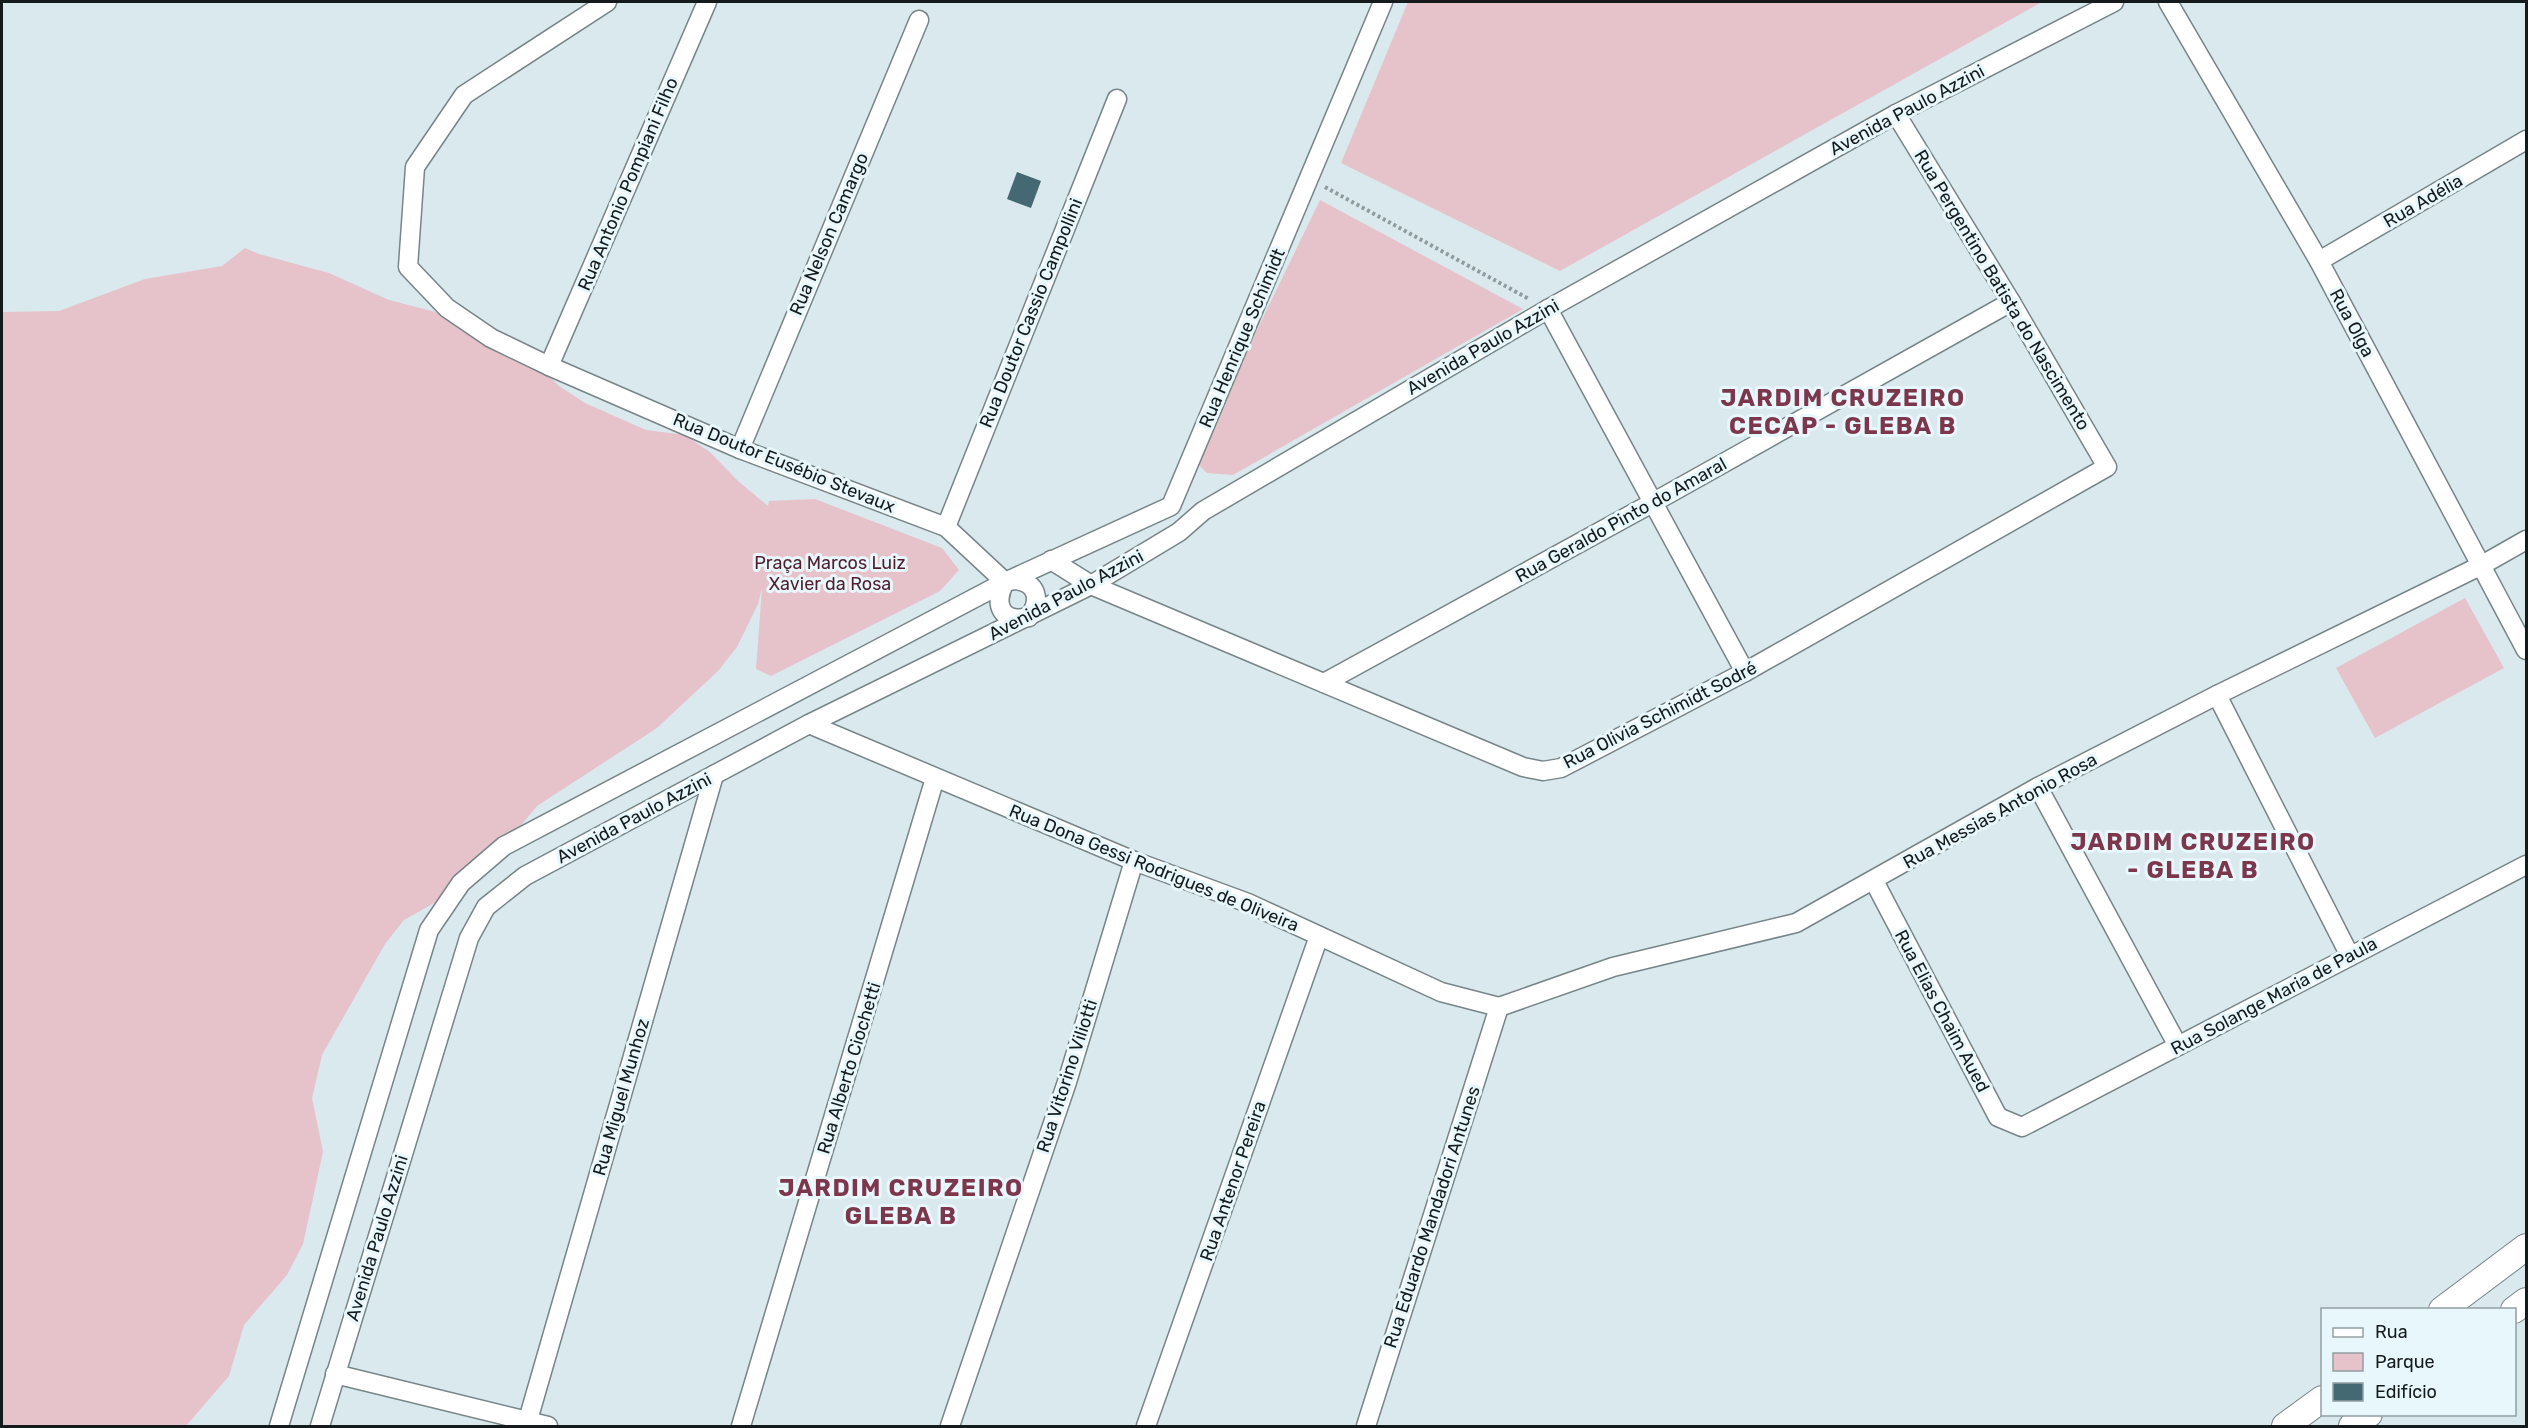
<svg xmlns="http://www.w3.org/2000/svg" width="2528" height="1428" viewBox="0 0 2528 1428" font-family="Rubik,sans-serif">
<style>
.green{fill:#e6c3cb}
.building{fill:#446972}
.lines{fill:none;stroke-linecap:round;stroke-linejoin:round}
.minor-casing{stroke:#778588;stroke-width:21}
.secondary-casing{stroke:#778588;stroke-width:28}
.path{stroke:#909b9e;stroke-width:4;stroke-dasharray:3 3;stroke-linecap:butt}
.minor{stroke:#fff;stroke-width:18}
.secondary{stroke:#fff;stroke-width:26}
.labels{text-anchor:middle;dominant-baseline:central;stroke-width:6;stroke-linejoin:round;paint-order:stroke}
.street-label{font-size:18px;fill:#151b1c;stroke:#e7f7fb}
.park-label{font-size:18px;fill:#501f2e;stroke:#e7f7fb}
.district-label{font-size:24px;font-weight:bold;letter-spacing:1.5px;fill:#7d374d;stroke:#e7f7fb}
</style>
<rect width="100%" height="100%" fill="#dae9ed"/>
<g class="green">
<path d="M1408 2H2042L1560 271 1341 163Z"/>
<path d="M1320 200 1523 309 1233 475 1207 473 1194 460Z"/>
<path d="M245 248 259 254 329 273 389 300 494 327 533 359 559 386 585 403 646 430 685 435 711 453 737 480 768 506 769 501 815 499 942 548 959 570 940 591 771 676 756 669 762 588 758 604 737 647 718 671 657 728 537 806 477 879 404 920 385 944 322 1055 312 1098 323 1152 303 1244 287 1275 244 1325 229 1376 186 1426H2V312L59 311 145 279 222 266Z"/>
<path d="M2465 598 2504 668 2375 738 2336 668Z"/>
</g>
<path class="building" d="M1017 172 1041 181 1031 208 1007 199Z"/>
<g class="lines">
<g class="minor-casing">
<g id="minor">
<path d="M607 2 464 95 415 167 408 267 447 308 491 338 549 366 740 449 946 527 1005 582"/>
<path d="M2168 2 2319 261 2526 650"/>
<path d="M2319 261 2526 140"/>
<path d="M1548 309 1745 672"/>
<path d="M549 366 707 2"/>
<path d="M740 449 919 20"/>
<path d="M946 527 1117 99"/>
<path d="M1051 560 1091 585 1523 767 1543 771 1561 768 1745 672 2107 467 2011 302 1896 114"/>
<path d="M1015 580C1038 582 1041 601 1029 617 1001 624 993 604 1005 582Z"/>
<path d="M1324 683 1654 502 2011 302"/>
<path d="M2217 695 2350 956"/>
<path d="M809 724 1134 861 1248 903 1441 992 1499 1007"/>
<path d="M2038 787 2178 1046"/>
<path d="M1874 881 1998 1117 2022 1127 2526 865"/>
<path d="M1499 1007 1613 967 1796 923 2038 787 2217 695 2482 565 2526 540"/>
<path d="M335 1374 548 1426"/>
<path d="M528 1420 714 775"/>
<path d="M279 1426 429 930 461 883 504 846 1005 582 1171 506 1383 2"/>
<path d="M320 1426 469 938 486 907 525 876 809 724 1091 585 1179 532 1203 511 1548 309 1896 114 2114 2"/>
<path d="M741 1426 935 778"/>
<path d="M950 1426 1067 1082 1134 861"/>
<path d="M1146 1426 1319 936"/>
<path d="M1366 1426 1499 1007"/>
</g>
</g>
<g class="secondary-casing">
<g id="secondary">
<path d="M2442 1310 2526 1247"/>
<path d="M2514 1310 2526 1301"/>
<path d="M2285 1426 2322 1399"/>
<path d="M2352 1426 2369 1414"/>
</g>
</g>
<path class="path" d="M1325 187 1529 299"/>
<use href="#minor" class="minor"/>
<use href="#secondary" class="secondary"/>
</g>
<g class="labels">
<g class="street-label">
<text transform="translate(1907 110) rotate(-28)">Avenida Paulo Azzini</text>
<text transform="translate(628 184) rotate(-67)">Rua Antonio Pompiani Filho</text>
<text transform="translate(2423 201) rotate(-30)">Rua Adélia</text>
<text transform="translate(829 234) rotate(-67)">Rua Nelson Camargo</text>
<text transform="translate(2002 290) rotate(59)">Rua Pergentino Batista do Nascimento</text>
<text transform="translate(1031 313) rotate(-68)">Rua Doutor Cassio Campollini</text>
<text transform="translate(2352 323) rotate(62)">Rua Olga</text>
<text transform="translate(1242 338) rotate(-67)">Rua Henrique Schimidt</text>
<text transform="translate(1483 347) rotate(-30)">Avenida Paulo Azzini</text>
<text transform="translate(784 463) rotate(22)">Rua Doutor Eusébio Stevaux</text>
<text transform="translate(1621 520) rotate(-29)">Rua Geraldo Pinto do Amaral</text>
<text transform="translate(1066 595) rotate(-28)">Avenida Paulo Azzini</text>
<text transform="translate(1660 715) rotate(-27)">Rua Olivia Schimidt Sodré</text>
<text transform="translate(2000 811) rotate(-29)">Rua Messias Antonio Rosa</text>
<text transform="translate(634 818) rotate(-28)">Avenida Paulo Azzini</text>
<text transform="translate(1154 868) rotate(22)">Rua Dona Gessi Rodrigues de Oliveira</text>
<text transform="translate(2274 996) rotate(-28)">Rua Solange Maria de Paula</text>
<text transform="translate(1942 1011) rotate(62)">Rua Elias Chaim Aued</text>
<text transform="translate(849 1068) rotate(-73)">Rua Alberto Ciochetti</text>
<text transform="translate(1067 1076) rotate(-72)">Rua Vitorino Viliotti</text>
<text transform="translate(621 1097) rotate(-74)">Rua Miguel Munhoz</text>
<text transform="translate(1233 1181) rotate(-71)">Rua Antenor Pereira</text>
<text transform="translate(1432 1217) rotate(-72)">Rua Eduardo Mandadori Antunes</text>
<text transform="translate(377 1238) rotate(-73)">Avenida Paulo Azzini</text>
</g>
<g class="park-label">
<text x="830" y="563">Praça Marcos Luiz<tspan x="830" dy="21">Xavier da Rosa</tspan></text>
</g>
<g class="district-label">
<text x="1843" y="398">JARDIM CRUZEIRO<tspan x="1843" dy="28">CECAP - GLEBA B</tspan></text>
<text x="2193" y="842">JARDIM CRUZEIRO<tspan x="2193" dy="28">- GLEBA B</tspan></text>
<text x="901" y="1188">JARDIM CRUZEIRO<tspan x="901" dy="28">GLEBA B</tspan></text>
</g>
</g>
<rect width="2528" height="1428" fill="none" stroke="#151b1c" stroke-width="6"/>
<rect x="2321" y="1308" width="195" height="108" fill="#e7f7fb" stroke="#939fa2" stroke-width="1.5"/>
<rect x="2333" y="1328" width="30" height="9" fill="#ffffff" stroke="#939fa2" stroke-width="1.5"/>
<text x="2375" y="1338" font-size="18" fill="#151b1c">Rua</text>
<rect x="2333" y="1353" width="30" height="18" fill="#e6c3cb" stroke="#939fa2" stroke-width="1.5"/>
<text x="2375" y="1368" font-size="18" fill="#151b1c">Parque</text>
<rect x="2333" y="1383" width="30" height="18" fill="#446972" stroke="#939fa2" stroke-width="1.5"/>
<text x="2375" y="1398" font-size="18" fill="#151b1c">Edifício</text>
</svg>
